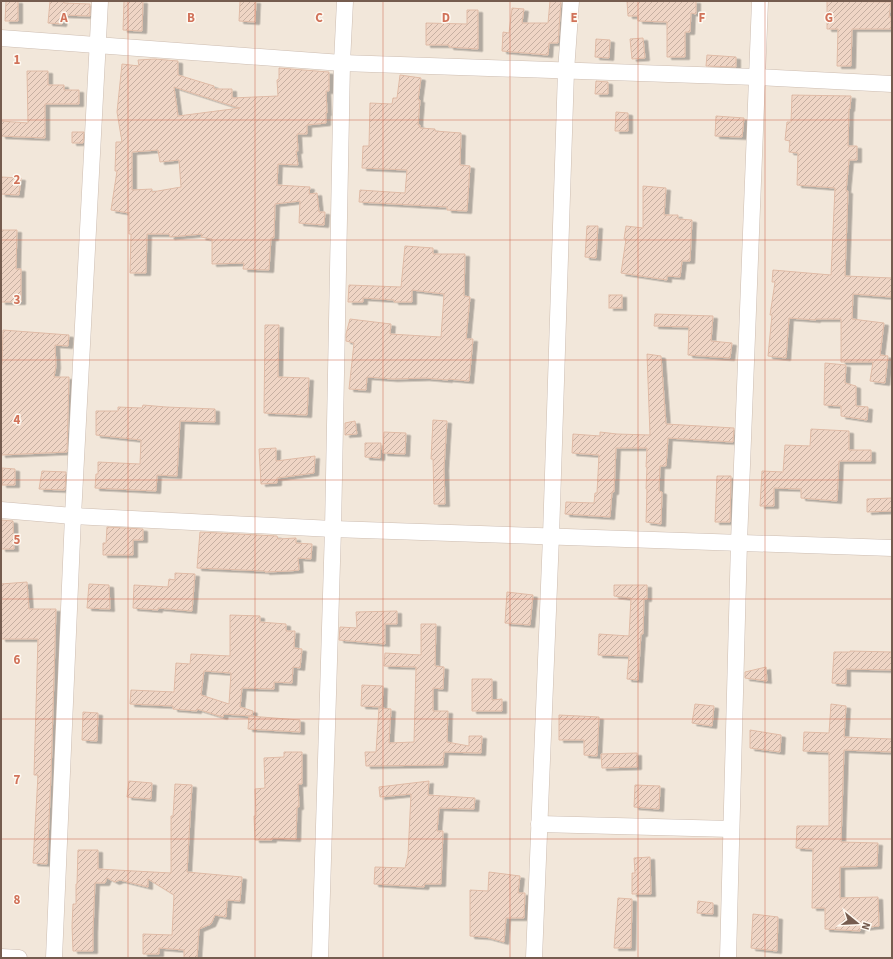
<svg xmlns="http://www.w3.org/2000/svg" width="893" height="959" viewBox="0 0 893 959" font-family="'Source Sans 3',sans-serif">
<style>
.residential{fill:#f2e7da}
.building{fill:url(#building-hatch);stroke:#e0bba6;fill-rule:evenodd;filter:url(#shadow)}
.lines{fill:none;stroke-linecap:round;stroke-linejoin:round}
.minor-casing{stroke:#cdbdb1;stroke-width:17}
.minor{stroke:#fff;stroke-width:16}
.grid{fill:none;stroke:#d17259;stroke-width:1;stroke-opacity:0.55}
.grid-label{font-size:13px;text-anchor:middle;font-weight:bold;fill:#d17259;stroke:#fef9f1;stroke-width:3;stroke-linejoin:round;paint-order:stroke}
</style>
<defs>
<pattern id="building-hatch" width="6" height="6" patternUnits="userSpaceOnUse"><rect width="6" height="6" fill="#efd5c5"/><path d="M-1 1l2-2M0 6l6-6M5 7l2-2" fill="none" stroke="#c6b0a2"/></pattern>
<filter id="shadow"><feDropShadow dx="4.5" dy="2.5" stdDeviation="0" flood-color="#0004"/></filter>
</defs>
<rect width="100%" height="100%" fill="#fbf5eb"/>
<rect class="residential" x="1" y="1" width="891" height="957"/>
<g class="building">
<path d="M6 1H18V21H5Z"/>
<path d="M50 1H64V3L90 4V16L63 15 62 24 48 23Z"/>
<path d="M124 1H143L142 31 123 30Z"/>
<path d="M240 1H256L255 22 239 21Z"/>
<path d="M550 1H561L558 43H549L548 55 502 51 503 32 509 33 512 8 524 9 522 23H548Z"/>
<path d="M627 1H696V14L691 13 690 32H685V57H667V22L638 21V16H628Z"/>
<path d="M827 1 891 2 889 17H891V29H852L851 66H837L838 29H827Z"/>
<path d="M467 10H478V49L449 47V45H426V23L467 24Z"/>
<path d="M643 38 645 58 632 59 630 39Z"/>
<path d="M596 39 610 40 609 58 595 57Z"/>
<path d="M707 55 736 57V67L706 66Z"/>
<path d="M155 59 178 61V75L214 86V89H232V98L278 96 277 80 279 79V68L329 72V91H326L327 113H326V123L307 125V134H297L298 151H296L298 165 278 164 277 185 310 187 309 194 317 193 319 212H325L324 225 299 223 300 201 275 204 274 238H271L269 270 243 269 244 263 212 264V239L201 237 202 234 170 237 169 234H147L146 273H130L131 234H129V213L111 210 117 171H115L116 142H122L117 112 122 64 139 66 138 60ZM174 87 233 106 240 108 178 116ZM158 150 160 162 179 160 181 187 152 192V189L132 190V152Z"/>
<path d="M27 71H48V85H64V90H79V104H45V138L1 136V121L28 123Z"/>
<path d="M400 75 421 78 418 100H420L418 125H420V128L435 129V131L461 133 460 165 470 166 467 211 447 210V207L359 202 360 190 405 193 407 170 362 168 363 146H369L370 103 392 104 393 98H397Z"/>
<path d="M596 81 608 82V94H595Z"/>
<path d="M792 95 851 96 850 109H849L848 146H857V160H849L846 191H848L845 276 892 278 891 297 853 294 852 319 884 323 880 355 888 356 885 383 870 381 873 362H841V319H816V320L789 318 786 358 768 356 772 315H770L775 282H772L773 270 831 275 835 188 797 185 798 153 789 152 790 141 785 140 787 122H791Z"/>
<path d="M616 112 628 113V131H615Z"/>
<path d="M716 116 744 118 742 137 715 136Z"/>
<path d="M72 132H84L83 143H72Z"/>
<path d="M1 177 21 178 19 195 1 194Z"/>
<path d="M643 186 666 188 664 215H678V219L692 220 690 261H682L680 277 667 276V280L621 273 626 239H624L626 226 643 228Z"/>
<path d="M587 226H598L596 258 585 257Z"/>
<path d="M1 230H17L16 269H21V302H1Z"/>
<path d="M405 246 433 248V254H465L464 296 470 297 466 339H473L469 381 448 379V380L425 378 393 379 367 377 366 390 349 389 354 343 346 341V334L350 319 391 324 390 334 441 337 444 294 412 290V302H394V300L363 298V302H348L349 285 401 287Z"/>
<rect x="609" y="295" width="13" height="13"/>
<path d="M655 314 713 316 711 341 732 343 730 358 688 355 689 327 654 326Z"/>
<path d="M265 325H279L278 377 309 378 307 415 264 413Z"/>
<path d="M3 330 69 335 68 346 55 345 56 366 54 377H69L67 452 1 455V365H2Z"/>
<path d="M647 354 661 356 666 424 734 428 733 442 668 438 666 466H660L659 491 662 492 661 524 646 522 647 489H646L647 467H646L647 448H616L614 492H612L610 517 565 514 566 502 594 503 595 493H597L599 455 572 453 573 434 600 436V432L617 434 650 435Z"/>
<path d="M825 363 846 365 845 383 856 386V406L868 407 867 420 841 416V406L824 405Z"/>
<path d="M143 405 166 407 215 409V422L180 421 177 476 157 475 156 491 95 488 96 474H98V462L140 464 141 440 96 435V411H118V407L142 408Z"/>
<path d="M433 420 447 421 444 468 445 504H434L433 459H431Z"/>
<path d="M355 421 357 434 345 435V423Z"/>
<path d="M811 429 849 431V450H871V461H839L837 501 801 498V489L774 488V506H760L762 471 783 472 785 445 810 446Z"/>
<path d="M384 432 406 433 405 454 383 453Z"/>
<path d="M365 443H381L380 458 365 457Z"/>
<path d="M276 448V461L315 456 314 473 277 478V483L261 484 259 449Z"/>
<path d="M2 468 15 469V485H2Z"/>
<path d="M42 471 66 472 65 490 39 489Z"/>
<path d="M717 476H731L730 522H715Z"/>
<path d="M892 498V511L867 512V499Z"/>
<path d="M1 520 13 521 14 549H1Z"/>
<path d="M107 527 143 529V540H133V555H103V543H106Z"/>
<path d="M200 532 277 536 278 539 296 538V543L312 544 311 559 298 558 299 570 289 571 265 572V571L197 568Z"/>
<path d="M175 573 195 574 192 611 158 608V610L133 608 134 585 168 587 169 579 175 580Z"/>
<path d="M27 582 29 609H56L51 775 47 864 33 863 38 775H34L38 639H1V584Z"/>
<path d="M89 584 109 585 110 609 87 608Z"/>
<path d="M614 585H647V599H644L643 634H641L638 680 627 679 629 656 598 655 599 634 629 636 631 598 614 596Z"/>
<path d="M507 592 533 595 530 625 505 623Z"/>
<path d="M397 611V624H385V644L339 640 340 627 357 628 356 612Z"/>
<path d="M230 615 260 616V622L286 624V631H295L294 648 302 649 300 668 293 667 292 683 274 682V689L242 688 240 707 253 711 252 716 224 714 223 717 197 709V711L173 709V706L130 704 131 690 174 692 176 663 190 664 191 654 230 656ZM204 671 231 673 229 704 201 695Z"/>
<path d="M421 624H436L435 666 444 667 443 689 433 688V711H448L447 742 469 746V736H482L481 753 444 752 443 765 366 766 365 752H376L379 708 391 709 389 743 414 742 416 667 384 666 385 653 421 655Z"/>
<path d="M850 651 892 652V670L846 669V684L832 683 834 652H850Z"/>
<path d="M766 667 767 681 745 678V672Z"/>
<path d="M472 679H492V700L502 699V711H472Z"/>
<path d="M362 685 383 686 382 707 361 706Z"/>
<path d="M695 704 714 706 712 726 692 723Z"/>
<path d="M831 704 846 706 844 737 892 739V752L844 750 841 842 878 843 877 866 840 867V898L878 897 879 926 860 928V931L825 929V908H812L813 849 796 848 797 826H829V752L803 751 804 732 829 733Z"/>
<path d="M83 712 98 713 97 741 82 740Z"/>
<path d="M559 715 599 717 597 756 584 755V740H559Z"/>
<path d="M249 716 300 720V732L248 729Z"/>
<path d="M750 730 781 735 780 752 750 748Z"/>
<path d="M284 752H302V784H298L299 807H297L296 839 272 838V840H255L254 816H256L255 789 265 788 264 758 284 757Z"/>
<path d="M637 753V767L602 768 601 754Z"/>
<path d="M129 781 152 783 151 799 127 797Z"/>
<path d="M429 781 428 795 475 798 474 809 439 808 437 831H443L441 884H425L424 887 374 884 375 867 405 868 408 855 411 794 380 797 379 787Z"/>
<path d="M175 784 192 785 187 872 242 877 240 901 227 900 226 917 215 915 211 924 199 929 197 958H184V950L159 948V954H143V934L172 935 174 895 148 879V887L120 880 115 882 107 878 105 883H95L93 930V951H73L72 926 73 904H76V884H77L78 850H98V869L171 873V816H173Z"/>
<path d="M635 785 660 786 659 809 634 807Z"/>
<path d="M650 857 651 894H632V873H635L634 858Z"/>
<path d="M489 872 520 876 518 893H525L524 918H506L504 942 486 937 470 936V890L488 891Z"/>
<path d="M618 898 632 899 631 948H614Z"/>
<path d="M698 901 713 903V914L697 913Z"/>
<path d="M753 914 778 917 777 951 751 948Z"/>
</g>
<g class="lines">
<g class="minor-casing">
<g id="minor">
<path d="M1 38 342 63 756 77 892 84"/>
<path d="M1 510 73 516 333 529 892 548"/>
<path d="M539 824 731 829"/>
<path d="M1 957 19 958"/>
<path d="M54 958 73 516 100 1"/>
<path d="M320 958 333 529 342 63 345 1"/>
<path d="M534 958 551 536 566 71 571 1"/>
<path d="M728 958 739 542 760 1"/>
</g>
</g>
<use href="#minor" class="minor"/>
</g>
<path class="grid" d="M128 1V958M255 1V958M383 1V958M510 1V958M638 1V958M765 1V958M1 120H892M1 240H892M1 360H892M1 480H892M1 599H892M1 719H892M1 839H892"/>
<g class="grid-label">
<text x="64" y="22">A</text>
<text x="191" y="22">B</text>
<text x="319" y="22">C</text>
<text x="446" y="22">D</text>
<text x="574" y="22">E</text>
<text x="702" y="22">F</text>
<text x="829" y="22">G</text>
<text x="17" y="64">1</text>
<text x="17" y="184">2</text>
<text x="17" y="304">3</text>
<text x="17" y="424">4</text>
<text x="17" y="544">5</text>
<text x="17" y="664">6</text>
<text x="17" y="784">7</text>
<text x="17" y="904">8</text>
</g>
<rect width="893" height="959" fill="none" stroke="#755c4f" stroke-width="4"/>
<g transform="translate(857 923) rotate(108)" stroke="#fef9f1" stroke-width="3" paint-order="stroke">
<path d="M0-3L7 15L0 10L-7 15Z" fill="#755c4f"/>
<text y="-6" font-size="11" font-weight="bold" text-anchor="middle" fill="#755c4f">N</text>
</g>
</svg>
